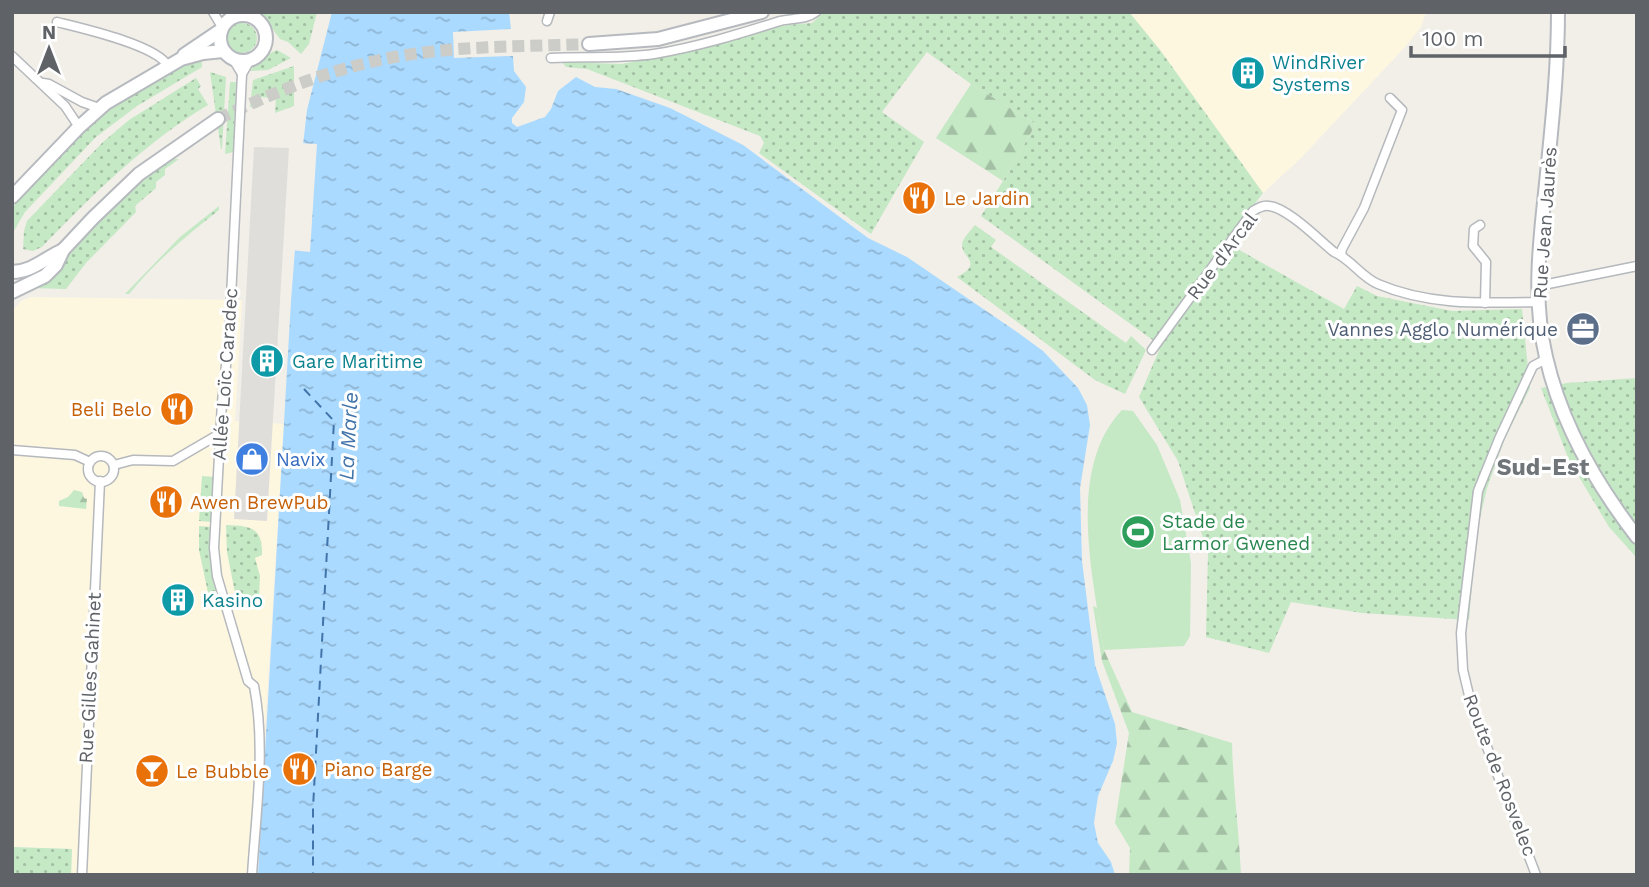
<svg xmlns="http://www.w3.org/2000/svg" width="1649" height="887" viewBox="0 0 1649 887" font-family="'Work Sans',sans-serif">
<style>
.commercial{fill:#fef7e0}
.industrial{fill:#e0deda}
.grass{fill:url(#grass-dots)}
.forest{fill:url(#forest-firs)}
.garden{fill:#c5e8c5}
.water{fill:url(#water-ripples)}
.pier{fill:#f1efe8}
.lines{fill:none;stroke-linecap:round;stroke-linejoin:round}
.ferry{stroke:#4174aa;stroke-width:2;stroke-dasharray:9 7;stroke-linecap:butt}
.secondary-tunnel{stroke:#ccccc8;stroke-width:12;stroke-dasharray:12 6;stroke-linecap:butt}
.minor-casing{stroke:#b5b8bc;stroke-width:11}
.secondary-casing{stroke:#b6babf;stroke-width:16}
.minor{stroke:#fff;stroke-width:8}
.secondary{stroke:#fff;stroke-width:12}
.labels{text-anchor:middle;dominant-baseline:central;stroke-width:6;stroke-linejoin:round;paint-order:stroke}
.culture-label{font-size:19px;fill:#0d838f;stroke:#fff;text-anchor:start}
.food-label{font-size:19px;fill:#c56008;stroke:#fff;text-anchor:start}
.street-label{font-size:19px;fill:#5f6368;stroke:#fff}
.service-label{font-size:19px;fill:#4e5e75;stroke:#fff;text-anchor:end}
.shop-label{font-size:19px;fill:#366cbe;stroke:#fff;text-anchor:start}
.leisure-label{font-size:19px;fill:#27864d;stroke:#fff;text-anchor:start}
.water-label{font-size:21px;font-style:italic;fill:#4174aa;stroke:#fff}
.quarter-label{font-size:23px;font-weight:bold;fill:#70757a;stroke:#fff}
</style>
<defs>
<pattern id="grass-dots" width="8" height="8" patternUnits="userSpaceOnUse" patternTransform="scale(1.75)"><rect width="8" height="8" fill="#c5e8c5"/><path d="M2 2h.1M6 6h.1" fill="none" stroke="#a3c0a4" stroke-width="1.8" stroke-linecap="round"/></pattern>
<pattern id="forest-firs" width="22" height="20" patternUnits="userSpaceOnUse" patternTransform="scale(1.75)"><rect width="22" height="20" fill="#c5e8c5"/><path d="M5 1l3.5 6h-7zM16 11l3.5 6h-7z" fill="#a3c0a4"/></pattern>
<pattern id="water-ripples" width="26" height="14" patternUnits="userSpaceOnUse" patternTransform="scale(1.75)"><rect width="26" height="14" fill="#aadaff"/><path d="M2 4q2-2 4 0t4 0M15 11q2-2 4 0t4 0" fill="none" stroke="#8eb4d2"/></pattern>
</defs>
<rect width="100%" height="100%" fill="#f1efe8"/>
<g class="commercial">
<path d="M1129 12H1426L1421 27 1404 48 1299 160 1263 193 1160 50Z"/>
<path d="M31 297 242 300 235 421 284 424 256 875H71L72 849 12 847V312L21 301Z"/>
</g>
<path class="industrial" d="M254 147 289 148 267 521 234 519Z"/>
<g class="grass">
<path d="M260 12H317L309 44 301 54 288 42 280 39Z"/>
<path d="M824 12H1129L1160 50 1263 193 1228 238 1234 247 1344 309 1357 286 1377 296 1452 311 1522 309 1530 388 1505 438 1487 488 1476 535 1469 620 1362 613 1291 602 1269 653 1206 637 1208 553 1178 461 1139 397 1161 346 981 216 1003 181 1036 124 971 84 927 52 882 112 924 142 871 234 759 153 764 143 760 136 587 69 566 67 562 62 621 64 684 53 786 25 812 23Z"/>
<circle cx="242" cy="38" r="15"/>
<path d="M277 50 291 58 268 70 250 71 260 58Z"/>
<path d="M201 56 202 67 137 106 96 137 25 212 12 234V209L16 203 101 114 185 62Z"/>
<path d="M294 66V106L275 113 276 98 259 97 258 108 250 107 253 80Z"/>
<path d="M210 72 226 77 222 149H221Z"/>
<path d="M196 78 201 86 198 89 208 105C146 142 93 194 42 247L33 251 23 249 24 231 27 221 103 142 129 120Z"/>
<path d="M230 82H236L233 152 225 154Z"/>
<path d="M169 159H179L165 169V175L156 182V188L135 206 136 212 86 263 66 289 32 288 48 279 111 208Z"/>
<path d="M219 206V210C186 236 155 262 129 294H125L180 237Z"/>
<path d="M975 225 996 240 991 247 1126 343 1131 336 1146 350 1125 394 1095 380 957 277C984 263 962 258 962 245 962 239 971 230 975 225Z"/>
<path d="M1637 378V558L1609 527 1569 460 1541 388 1567 383Z"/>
<path d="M202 476 216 477 212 522 199 521Z"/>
<path d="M226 525C249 526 263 526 262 555L255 558 260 576 259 599 236 598 227 552Z"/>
<path d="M199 526 211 527 209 545 218 594 208 593 199 550Z"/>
<path d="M12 847 72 849 71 875H12Z"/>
</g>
<g class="forest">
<path d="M971 84 1036 124 1003 181 936 138Z"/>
<path d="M74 490 82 492 84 498 87 499 86 509 59 506V501L68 497Z"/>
<path d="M1093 606 1097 608 1104 650 1132 712 1232 743C1233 787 1239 830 1241 875H1129L1130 848 1115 823 1129 733 1102 661Z"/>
</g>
<path class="garden" d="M1122 410 1133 411 1157 445 1180 500 1191 563 1190 636 1184 646 1104 650C1093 577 1066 469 1122 410Z"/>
<path class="water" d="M332 12H509L511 29 453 32 454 58 513 56 514 71 526 87 524 102 512 118V123L517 127 545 117 551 109 558 91 576 77 595 87 616 89 670 108 743 145 868 238 907 257 1017 332 1043 351 1078 388 1087 405 1090 425 1080 488 1082 561 1095 665 1115 724 1117 743 1113 761 1098 796 1094 823 1098 843 1111 862 1115 875H258L291 301 303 145 307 110Z"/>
<path class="pier" d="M300 143 317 144 310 252 291 250Z"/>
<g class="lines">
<path class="ferry" d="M304 389 334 421 313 808V875"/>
<path class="secondary-tunnel" d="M218 119C270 94 323 72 380 60 448 45 520 47 589 44"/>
<g class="minor-casing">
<g id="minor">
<path d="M213 12 222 27"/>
<path d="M547 21 550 12"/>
<path d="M57 22C81 28 157 45 168 66"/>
<path d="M12 56 65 106 79 127"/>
<path d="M551 58C585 56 620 59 654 54 697 47 739 34 780 21 792 18 806 20 816 12"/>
<path d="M233 59 242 74"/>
<path d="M250 60 242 74 229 338 222 402 214 548 217 576 248 681 254 686C266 747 256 812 252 875"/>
<path d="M43 83 49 84 82 102 99 108"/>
<path d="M1480 225 1474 229 1473 246 1486 262 1485 303"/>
<path d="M1341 255 1342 249 1364 208 1402 110 1390 98"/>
<path d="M1538 286 1637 266"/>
<path d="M1152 350 1253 211C1258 208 1263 205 1269 206 1288 208 1319 240 1334 252 1351 259 1361 277 1378 284 1429 306 1484 303 1539 302"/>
<path d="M12 450 75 455 90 462"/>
<circle cx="101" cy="469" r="13"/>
<path d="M114 465 133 460 173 461 221 433"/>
<path d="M82 875 100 481"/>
<path d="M1536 875 1472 708 1463 670 1461 633 1478 491 1499 439 1533 366 1546 359"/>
</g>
</g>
<g class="secondary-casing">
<g id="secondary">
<path d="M1558 12C1558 73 1551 133 1545 193 1539 247 1533 303 1546 357 1561 423 1596 484 1637 537"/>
<circle cx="243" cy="38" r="23"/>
<path d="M589 44 658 39 762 12"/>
<path d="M184 55 221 30"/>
<path d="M12 197 79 127 106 103 181 59 203 53 223 51"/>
<path d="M12 272C32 272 45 258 63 250"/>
<path d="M12 292 45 276 56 265 63 250 93 218 139 174 218 119"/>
</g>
</g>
<use href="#minor" class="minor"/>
<use href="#secondary" class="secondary"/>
</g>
<defs>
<g id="building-disc" transform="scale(1.75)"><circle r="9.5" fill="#0f9aa8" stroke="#fff"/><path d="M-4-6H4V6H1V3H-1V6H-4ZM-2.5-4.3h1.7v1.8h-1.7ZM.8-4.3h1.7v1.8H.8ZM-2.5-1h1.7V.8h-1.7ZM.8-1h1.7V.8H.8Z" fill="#fff"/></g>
<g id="restaurant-disc" transform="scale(1.75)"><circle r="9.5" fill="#e8710a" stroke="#fff"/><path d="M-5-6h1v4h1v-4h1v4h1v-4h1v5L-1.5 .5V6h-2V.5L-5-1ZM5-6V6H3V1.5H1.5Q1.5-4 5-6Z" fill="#fff"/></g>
<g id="office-disc" transform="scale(1.75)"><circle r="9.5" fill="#5c6f8a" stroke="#fff"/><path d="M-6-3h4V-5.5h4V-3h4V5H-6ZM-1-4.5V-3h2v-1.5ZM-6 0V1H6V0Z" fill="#fff"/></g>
<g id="shop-disc" transform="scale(1.75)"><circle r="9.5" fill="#3f7fe0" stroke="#fff"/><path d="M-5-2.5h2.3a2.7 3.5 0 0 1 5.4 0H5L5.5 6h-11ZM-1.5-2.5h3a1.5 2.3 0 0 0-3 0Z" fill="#fff"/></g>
<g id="stadium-disc" transform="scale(1.75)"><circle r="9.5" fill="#2e9e5b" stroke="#fff"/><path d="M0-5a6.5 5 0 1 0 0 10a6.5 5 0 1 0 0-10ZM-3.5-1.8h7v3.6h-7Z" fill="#fff"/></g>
<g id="bar-disc" transform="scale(1.75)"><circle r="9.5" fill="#e8710a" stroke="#fff"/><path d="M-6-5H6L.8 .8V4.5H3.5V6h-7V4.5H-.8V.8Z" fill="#fff"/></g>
</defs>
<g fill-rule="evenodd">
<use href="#building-disc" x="1248" y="73"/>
<use href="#restaurant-disc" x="919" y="198"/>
<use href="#office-disc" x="1583" y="329"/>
<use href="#building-disc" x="267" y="361"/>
<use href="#restaurant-disc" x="177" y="409"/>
<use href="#shop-disc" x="252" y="459"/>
<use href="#restaurant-disc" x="166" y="502"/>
<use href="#stadium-disc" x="1138" y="532"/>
<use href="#building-disc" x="178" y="600"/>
<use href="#restaurant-disc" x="299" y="769"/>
<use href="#bar-disc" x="152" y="771"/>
</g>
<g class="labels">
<g class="culture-label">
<text x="1272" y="62">WindRiver<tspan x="1272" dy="22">Systems</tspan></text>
<text x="292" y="361">Gare Maritime</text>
<text x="202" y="600">Kasino</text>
</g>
<g class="food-label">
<text x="944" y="198">Le Jardin</text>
<text x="152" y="409" text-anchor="end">Beli Belo</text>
<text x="190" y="502">Awen BrewPub</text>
<text x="324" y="769">Piano Barge</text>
<text x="176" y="771">Le Bubble</text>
</g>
<g class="street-label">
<text transform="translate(1545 223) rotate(-86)">Rue Jean Jaurès</text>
<text transform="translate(1222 256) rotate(-53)">Rue d'Arcal</text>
<text transform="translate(225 374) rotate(-86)">Allée Loïc Caradec</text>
<text transform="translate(90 678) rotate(-87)">Rue Gilles Gahinet</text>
<text transform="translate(1500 775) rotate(69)">Route de Rosvelec</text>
</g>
<g class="service-label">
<text x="1558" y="329">Vannes Agglo Numérique</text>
</g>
<g class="shop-label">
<text x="276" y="459">Navix</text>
</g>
<g class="leisure-label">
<text x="1162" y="521">Stade de<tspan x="1162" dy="22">Larmor Gwened</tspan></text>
</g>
<g class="water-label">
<text transform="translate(348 436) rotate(-87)">La Marle</text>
</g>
<g class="quarter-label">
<text x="1543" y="467">Sud-Est</text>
</g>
</g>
<rect width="1649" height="887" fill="none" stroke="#5f6368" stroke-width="28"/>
<g transform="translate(49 49)" stroke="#ffffff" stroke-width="5" paint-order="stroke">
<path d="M0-5L12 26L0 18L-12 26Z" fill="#5f6368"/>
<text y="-10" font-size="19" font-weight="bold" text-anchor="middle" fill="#5f6368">N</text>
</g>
<path d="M1411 46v10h154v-10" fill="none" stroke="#5f6368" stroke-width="3.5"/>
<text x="1422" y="46" font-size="21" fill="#5f6368" stroke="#ffffff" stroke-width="5" paint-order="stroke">100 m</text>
</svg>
